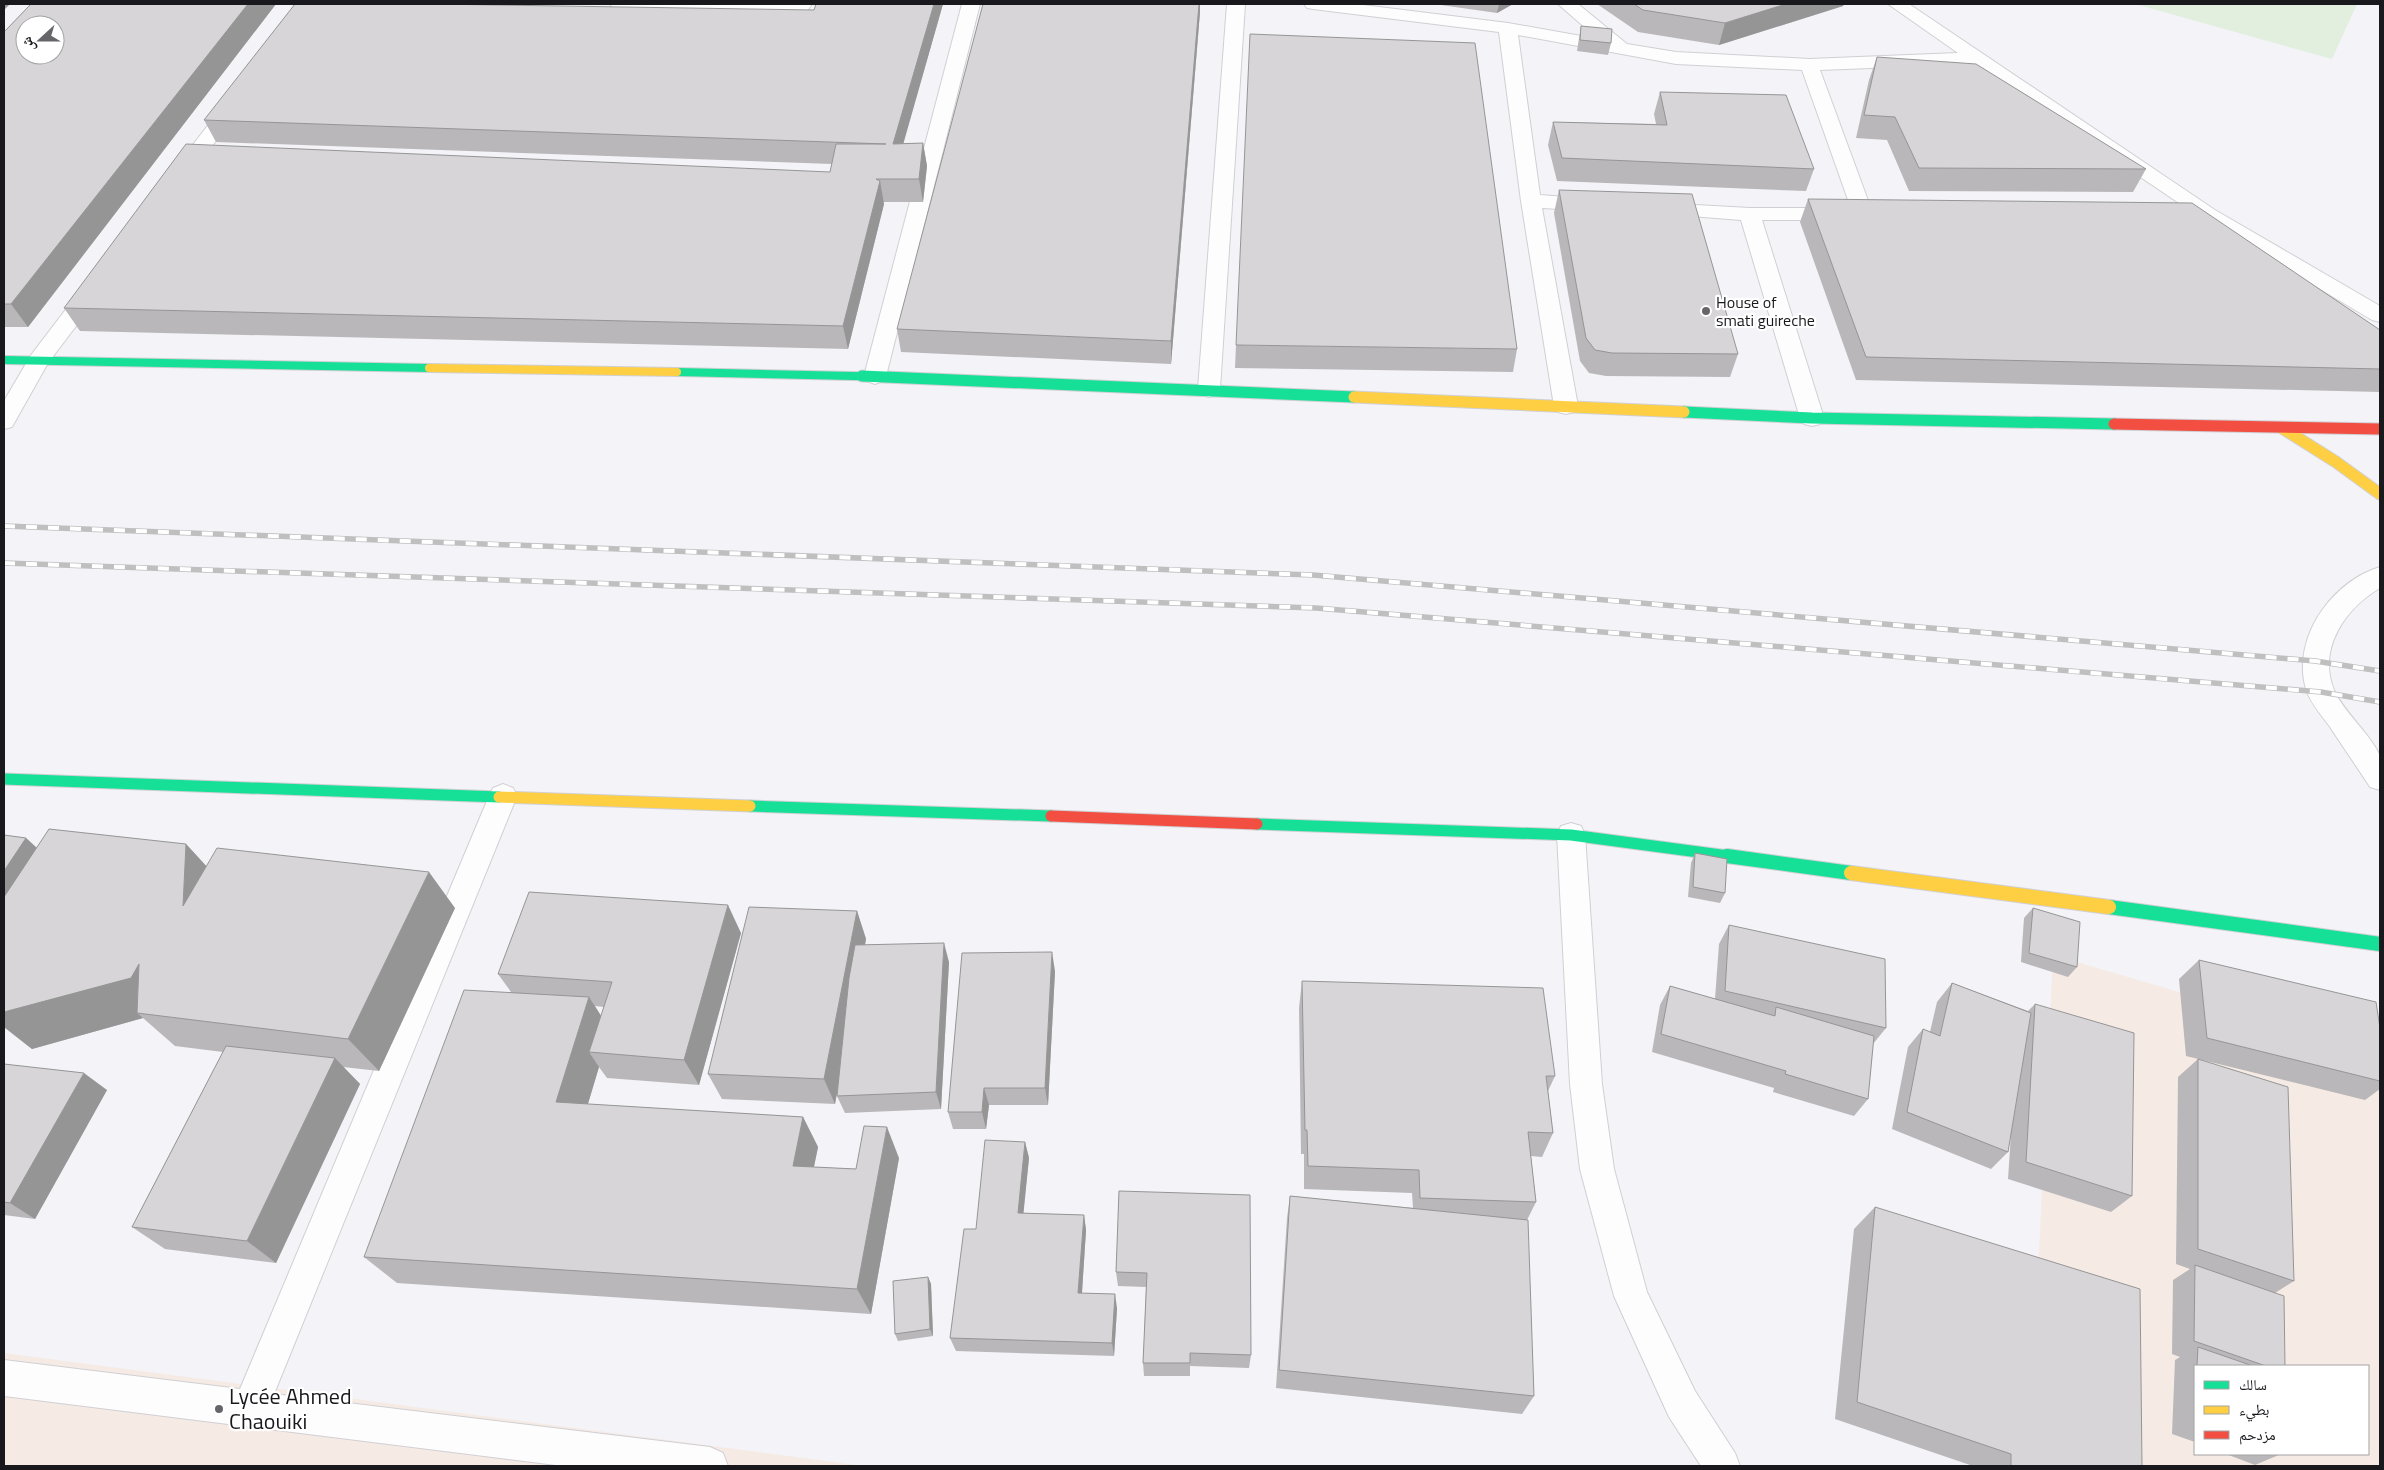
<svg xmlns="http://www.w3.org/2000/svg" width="2384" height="1470" viewBox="0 0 2384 1470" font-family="'Titillium Web','Noto Naskh Arabic',sans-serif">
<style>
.education{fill:#f5ebe4;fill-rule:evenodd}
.green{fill:#e2efdf}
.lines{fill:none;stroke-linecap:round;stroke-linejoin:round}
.street-casing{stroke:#d0d0d4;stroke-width:2}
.fast-far2-casing{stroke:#d0d0d4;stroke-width:10}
.fast-far1-casing{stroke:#d0d0d4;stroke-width:13}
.fast-casing{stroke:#d0d0d4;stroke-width:16}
.slow-far2-casing{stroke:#d0d0d4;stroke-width:10}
.slow-far1-casing{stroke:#d0d0d4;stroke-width:13}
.slow-casing{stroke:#d0d0d4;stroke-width:16}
.jam-casing{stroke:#d0d0d4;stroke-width:13}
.street{fill:#fdfdfe;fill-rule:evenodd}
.fast-far2{stroke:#16e098;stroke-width:8}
.fast-far1{stroke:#16e098;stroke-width:11}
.fast{stroke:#16e098;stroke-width:14}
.slow-far2{stroke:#ffcf43;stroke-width:8}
.slow-far1{stroke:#ffcf43;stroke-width:11}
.slow{stroke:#ffcf43;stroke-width:14}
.jam{stroke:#f24e42;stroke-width:11}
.rail-casing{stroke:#bfbfc0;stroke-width:5.5}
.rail{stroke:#fff;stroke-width:4;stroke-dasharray:11;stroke-linecap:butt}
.wall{fill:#b9b7b9;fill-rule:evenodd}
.shaded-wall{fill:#969596}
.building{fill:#d7d5d7;stroke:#969596;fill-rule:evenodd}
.poi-dot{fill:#65656a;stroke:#fff;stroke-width:2}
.labels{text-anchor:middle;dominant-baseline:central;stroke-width:4.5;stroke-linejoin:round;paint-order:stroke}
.far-poi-label{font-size:16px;fill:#19191d;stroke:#fff;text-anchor:start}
.near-poi-label{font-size:22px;fill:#19191d;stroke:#fff;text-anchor:start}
</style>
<rect width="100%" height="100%" fill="#f3f3f8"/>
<g class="education">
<path d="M2053 955 2380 1051V1466H2029ZM2195 1366H2368V1454H2195Z"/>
<path d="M4 1353 864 1466H4Z"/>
</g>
<path class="green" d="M2135 4H2357L2332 59Z"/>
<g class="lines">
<g class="street-casing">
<g id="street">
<path d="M610 4H812L805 14 799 15 619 9 613 8Z"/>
<path d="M962 4H980L886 376 883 381 875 384 867 381 864 376Z"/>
<path d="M1227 4H1245L1220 389 1217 394 1209 397 1201 394 1198 389Z"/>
<path d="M1304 4H1355L1508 23 1598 39 1558 4H1578L1627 44 1676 52 1809 59 1958 53 1888 4H1909L2215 210 2380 306V322L2372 320 2201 218 1973 64 1820 70 1873 214 1870 218 1863 220 1856 218 1853 214 1802 70 1676 64 1518 35 1540 195 1594 199 1601 201 1604 205 1601 209 1594 211 1542 208 1578 406 1574 412 1566 414 1558 412 1554 406 1521 201 1499 32 1313 9 1307 8Z"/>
<path d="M234 99 241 101 244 105 241 109 187 178 180 180 173 178 170 174 173 170 227 101Z"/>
<path d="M1660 203 1750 208H1841L1848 210 1851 214 1848 218 1841 220H1762L1824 418 1820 424 1812 426 1804 424 1800 418 1741 220 1653 213 1650 209 1653 205Z"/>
<path d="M94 281 102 283 105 288 48 363 12 427 4 429V401L31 355 86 283Z"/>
<path d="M2380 567V588C2346 608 2317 648 2334 690 2342 710 2372 736 2380 756 2383 765 2381 781 2380 790L2370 787C2357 767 2343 747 2330 727 2322 716 2312 705 2307 692 2297 664 2306 632 2323 609 2337 590 2357 574 2380 567Z"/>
<path d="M503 784 513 788 517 796 274 1394 710 1447 723 1453 728 1466H564L4 1396V1360L240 1389 489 796 493 788Z"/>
<path d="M1571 823 1581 826 1585 835 1602 1084 1614 1169 1647 1292 1695 1391 1735 1453 1740 1466H1701L1669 1417 1614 1296 1580 1169 1570 1084 1557 835 1561 826Z"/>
</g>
</g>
<g class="fast-far2-casing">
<g id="fast-far2">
<path d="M4 360 429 368"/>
<path d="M677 372 897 377"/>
</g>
</g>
<g class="fast-far1-casing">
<g id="fast-far1">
<path d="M862 376 1354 397"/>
<path d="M1684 412 1812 418 2114 424"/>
<path d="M4 779 499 797"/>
<path d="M750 806 1051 816"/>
<path d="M1257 824 1571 835 1736 857"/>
</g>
</g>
<g class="fast-casing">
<g id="fast">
<path d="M1727 856 1851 873"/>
<path d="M2109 907 2380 944"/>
</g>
</g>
<g class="slow-far2-casing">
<path id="slow-far2" d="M429 368 677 372"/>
</g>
<g class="slow-far1-casing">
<g id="slow-far1">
<path d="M1354 397 1684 412"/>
<path d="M2282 428 2336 462 2380 494"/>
<path d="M499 797 750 806"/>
</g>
</g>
<g class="slow-casing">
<path id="slow" d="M1851 873 2109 907"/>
</g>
<g class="jam-casing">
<g id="jam">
<path d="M2114 424 2380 429"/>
<path d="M1051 816 1257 824"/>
</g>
</g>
<use href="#street" class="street"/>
<use href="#fast-far2" class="fast-far2"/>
<use href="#fast-far1" class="fast-far1"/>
<use href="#fast" class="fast"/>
<use href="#slow-far2" class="slow-far2"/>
<use href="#slow-far1" class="slow-far1"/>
<use href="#slow" class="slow"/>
<use href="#jam" class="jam"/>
<g class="rail-casing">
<g id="rail">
<path d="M4 526 1313 575 2315 661 2380 671"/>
<path d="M4 563 1316 608 2321 692 2380 702"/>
</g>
</g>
<use href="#rail" class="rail"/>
</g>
<g class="wall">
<path d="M31 4H276L28 327H4V32Z"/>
<path d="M816 4H943L903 143H923L927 166 923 202H883L884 204 848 349 80 331 64 308 830 172 832 164 216 142 204 120 814 10Z"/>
<path d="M1434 4H1513L1497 13Z"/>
<path d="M1597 4H1844L1843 6 1719 45 1638 32Z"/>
<path d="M1200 12 1171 364 901 352 897 329Z"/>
<path d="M1581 26 1611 43 1608 55 1577 51Z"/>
<path d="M1877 57 2146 169 2133 192 1909 191 1887 140 1856 138 1869 80Z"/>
<path d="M1660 92 1814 169 1806 191 1557 181 1548 145 1553 122 1656 124 1654 114Z"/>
<path d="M1559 190 1738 354 1730 377 1606 376 1589 373 1580 361 1554 213Z"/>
<path d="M1808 199 2380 330V392L1856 380 1800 222Z"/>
<path d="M1236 345 1517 349 1513 372 1235 368Z"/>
<path d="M4 835 26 838 37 848 186 844 206 866 455 908 379 1071 343 1067 360 1084 276 1263 165 1249 132 1227 223 1052 175 1046 143 1018 32 1049 4 1027Z"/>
<path d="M1695 853 1725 893 1720 903 1688 897 1691 863Z"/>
<path d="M2033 908 2077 967 2068 977 2021 962 2024 918Z"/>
<path d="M857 911 866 939 865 945 949 962 941 1109 845 1113 837 1096 838 1084 835 1104 722 1099 708 1074Z"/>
<path d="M1729 925 1886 1028 1873 1044 1868 1099 1854 1116 1773 1092 1774 1088 1652 1052 1660 1005 1670 986 1715 999 1719 944Z"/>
<path d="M741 933 699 1085 607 1078 599 1067 588 1104 803 1117 818 1147 814 1167 856 1169 899 1158 871 1314 397 1283 364 1257 511 992 498 974ZM595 1006 604 1007 601 1016Z"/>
<path d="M2199 960 2380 1028V1089L2365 1100 2186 1056 2179 979Z"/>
<path d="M1055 971 1048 1105H989L986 1129H953L948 1112Z"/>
<path d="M1302 981 1555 1076 1548 1091 1553 1133 1542 1157 1531 1156 1536 1202 1527 1220 1534 1396 1522 1414 1276 1388 1287 1218 1290 1196 1413 1208 1412 1193 1304 1189V1154H1301L1299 1008Z"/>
<path d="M1952 983 2028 1011 2035 1004 2132 1196 2111 1212 2008 1179 2011 1134 2008 1152 1991 1169 1892 1129 1908 1047 1923 1029 1930 1032 1937 1002Z"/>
<path d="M2198 1059 2294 1281 2275 1293 2285 1366H2195V1442L2172 1434 2175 1360 2180 1357 2172 1354 2173 1280 2190 1269 2176 1264 2178 1077Z"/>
<path d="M4 1064 107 1090 35 1219 4 1215Z"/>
<path d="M1025 1142 1029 1158 1023 1213 1084 1215 1086 1230 1082 1293 1117 1308 1114 1356 956 1351 950 1338 976 1229Z"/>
<path d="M1119 1191 1251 1355 1249 1368 1190 1366V1376H1144L1143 1363 1146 1287 1118 1286 1116 1272Z"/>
<path d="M1875 1207 2142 1466H1973L1835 1419 1854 1229Z"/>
<path d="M928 1277 931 1284 933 1336 898 1341 895 1334Z"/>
<path d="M2226 1454H2281L2255 1465Z"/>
</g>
<g class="shaded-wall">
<path d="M4 4H10L4 10Z"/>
<path d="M248 4H276L28 327 11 304Z"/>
<path d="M934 4H943L897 166 893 144Z"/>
<path d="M1199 4H1200V12L1171 364V341Z"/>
<path d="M1499 4H1513L1497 13Z"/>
<path d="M1786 4H1844L1843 6 1719 45 1725 23Z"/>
<path d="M923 143 927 166 923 202 919 179Z"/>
<path d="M880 181 884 204 848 349 843 326Z"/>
<path d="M26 838 65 874 4 970V871Z"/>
<path d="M186 844 220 881 183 906Z"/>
<path d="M429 872 455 908 379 1071 348 1039Z"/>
<path d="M728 905 741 933 699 1085 684 1060Z"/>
<path d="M857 911 866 939 835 1104 824 1079Z"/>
<path d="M944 943 949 962 941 1109 936 1092Z"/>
<path d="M1052 952 1055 971 1048 1105 1045 1088Z"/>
<path d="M139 964 137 1013 143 1018 32 1049 4 1027V1012Z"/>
<path d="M589 997 610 1030 589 1052 599 1067 579 1133 556 1102Z"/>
<path d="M335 1058 360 1084 276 1263 247 1241Z"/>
<path d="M84 1073 107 1090 35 1219 10 1203Z"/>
<path d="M984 1088 989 1105 986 1129 982 1112Z"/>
<path d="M803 1117 818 1147 808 1195 793 1166Z"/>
<path d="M887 1127 899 1158 871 1314 857 1289Z"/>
<path d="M1025 1142 1029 1158 1022 1228 1018 1213Z"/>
<path d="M1084 1215 1086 1230 1081 1307 1078 1293Z"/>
<path d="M928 1277 931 1284 933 1336 930 1329Z"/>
<path d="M1115 1294 1117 1308 1114 1356 1112 1343Z"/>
</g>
<g class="building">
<path d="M31 4H248L11 304H4V32ZM25 25H55V55H25Z"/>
<path d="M295 4H433L814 10 816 4H934L893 144 923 143 919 179H876L880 181 843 326 64 308 186 144 830 172 836 144H886L204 120Z"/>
<path d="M983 4H1199L1171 341 897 329Z"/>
<path d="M1634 4H1786L1725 23 1643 10Z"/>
<path d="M1581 26 1612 29 1611 43 1580 40Z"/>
<path d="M1250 34 1475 43 1517 349 1236 345Z"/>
<path d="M1877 57 1976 64 2146 169 1919 168 1895 117 1864 115Z"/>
<path d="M1660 92 1786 95 1814 169 1562 158 1553 122 1667 125Z"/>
<path d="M1559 190 1692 194 1738 354 1612 353 1595 350 1586 338Z"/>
<path d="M1808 199 2192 203 2380 330V369L1866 357Z"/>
<path d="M49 829 186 844 183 906 217 848 429 872 348 1039 137 1013 139 964 131 978 4 1012V897Z"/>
<path d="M4 835 26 838 4 871Z"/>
<path d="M1695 853 1727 859 1725 893 1693 887Z"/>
<path d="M529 892 728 905 684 1060 589 1052 612 982 498 974Z"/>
<path d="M749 907 857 911 824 1079 708 1074Z"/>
<path d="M2033 908 2080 922 2077 967 2029 953Z"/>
<path d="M1729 925 1885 959 1886 1028 1725 991Z"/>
<path d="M944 943 936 1092 837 1096 849 978 855 945Z"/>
<path d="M1052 952 1045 1088H984L982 1112H948L962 953Z"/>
<path d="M2199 960 2376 1002 2380 1028V1081L2207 1038Z"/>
<path d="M1302 981 1543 988 1555 1076H1546L1553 1133 1528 1132 1536 1202 1420 1198 1419 1170 1308 1166 1307 1130H1305Z"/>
<path d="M1952 983 2031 1013 2008 1152 1907 1112 1923 1029 1940 1036Z"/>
<path d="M1670 986 1775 1016 1776 1007 1874 1036 1868 1099 1785 1074 1786 1071 1661 1034Z"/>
<path d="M464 990 589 997 556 1102 803 1117 793 1166 856 1169 864 1126 887 1127 857 1289 364 1257Z"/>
<path d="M2035 1004 2134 1033 2132 1196 2026 1162Z"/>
<path d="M226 1046 335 1058 247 1241 132 1227Z"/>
<path d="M2198 1059 2288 1087 2294 1281 2198 1249Z"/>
<path d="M4 1064 84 1073 10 1203 4 1202Z"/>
<path d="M985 1140 1025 1142 1018 1213 1084 1215 1078 1293 1115 1294 1112 1343 950 1338 964 1229H976Z"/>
<path d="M1119 1191 1250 1195 1251 1355 1190 1353V1363H1143L1147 1273 1116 1272Z"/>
<path d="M1290 1196 1528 1220 1534 1396 1279 1370Z"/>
<path d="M1875 1207 2140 1289 2142 1466H2011V1454L1857 1402Z"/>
<path d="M2195 1265 2284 1296 2285 1366H2266L2194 1341Z"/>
<path d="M928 1277 930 1329 895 1334 893 1281Z"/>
<path d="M2198 1347 2253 1366H2197Z"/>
</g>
<g class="poi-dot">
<circle cx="1706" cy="311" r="5"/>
<circle cx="219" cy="1409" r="5"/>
</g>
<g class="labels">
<g class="far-poi-label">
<text x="1716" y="302">House of<tspan x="1716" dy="18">smati guireche</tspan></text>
</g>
<g class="near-poi-label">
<text x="229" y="1396">Lycée Ahmed<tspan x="229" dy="25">Chaouiki</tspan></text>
</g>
</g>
<rect width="2384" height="1470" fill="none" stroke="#19191d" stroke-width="10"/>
<rect x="2194" y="1365" width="175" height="90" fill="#ffffff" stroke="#a3a3a5"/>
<rect x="2204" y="1381" width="25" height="8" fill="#16e098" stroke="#a3a3a5"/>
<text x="2239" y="1390" font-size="15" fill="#19191d">سالك</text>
<rect x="2204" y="1406" width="25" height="8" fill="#ffcf43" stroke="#a3a3a5"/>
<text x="2239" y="1415" font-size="15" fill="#19191d">بطيء</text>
<rect x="2204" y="1431" width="25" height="8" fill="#f24e42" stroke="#a3a3a5"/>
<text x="2239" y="1440" font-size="15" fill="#19191d">مزدحم</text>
<g transform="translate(40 40) rotate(249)"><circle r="24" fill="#ffffff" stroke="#a3a3a5"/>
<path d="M0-4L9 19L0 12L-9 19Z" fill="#65656a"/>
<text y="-8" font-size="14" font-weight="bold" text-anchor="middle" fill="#19191d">ش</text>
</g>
</svg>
